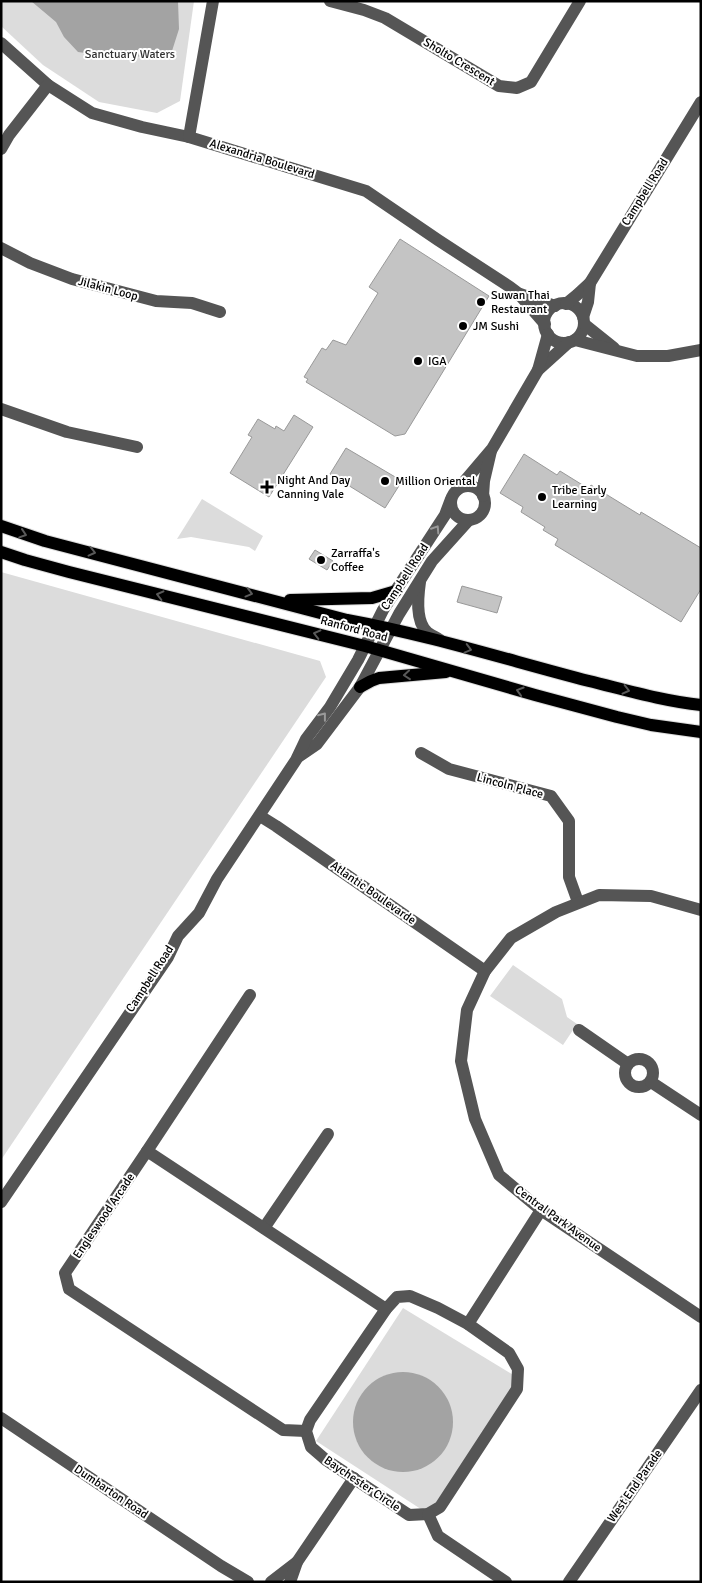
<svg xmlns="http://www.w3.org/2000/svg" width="702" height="1583" viewBox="0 0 702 1583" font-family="Signika,sans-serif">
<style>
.green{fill:#dcdcdc}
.water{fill:#a3a3a3}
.building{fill:#c4c4c4;stroke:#999}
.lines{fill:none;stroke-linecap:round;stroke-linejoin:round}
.major-casing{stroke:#dbdbdb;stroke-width:14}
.minor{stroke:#555;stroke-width:12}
.major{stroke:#000;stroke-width:12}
.oneway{stroke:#999}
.oneway2{stroke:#595959}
.poi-dot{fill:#000;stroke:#fff;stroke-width:2}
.labels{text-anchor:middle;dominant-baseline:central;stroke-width:4;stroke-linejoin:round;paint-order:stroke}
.park-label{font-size:12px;fill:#333;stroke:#fff}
.street-label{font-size:12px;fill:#000;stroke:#fff}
.poi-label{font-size:12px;fill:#000;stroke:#fff;text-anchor:start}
</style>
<rect width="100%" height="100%" fill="#fff"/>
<g class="green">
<path d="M1 1H194L180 101 157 113 99 102 43 65 1 26Z"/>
<path d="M202 499 263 536 255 551 249 547 191 537 177 539Z"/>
<path d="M1 572 320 661 326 677 1 1160Z"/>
<path d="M513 965 562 999 567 1017 577 1024 563 1045 490 996Z"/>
<path d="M403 1308 520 1379 430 1515 316 1441Z"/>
</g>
<g class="water">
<path d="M31 1H178L179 29 172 51 151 57 99 55 78 52 64 37 56 22Z"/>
<circle cx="403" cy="1422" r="50"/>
</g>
<g class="building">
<path d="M400 239 489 296 405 434 395 436 306 382 308 379 304 377 322 348 326 350 333 340 346 345 378 293 369 287Z"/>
<path d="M294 415 313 427 269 497 230 473 252 437 248 435 258 419 275 429 276 426 284 431Z"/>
<path d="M346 448 402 481 385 508 330 474Z"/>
<path d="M524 454 557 475 560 471 589 489 591 485 640 515 641 512 701 548V589L681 622 555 545 558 539 543 530 545 527 521 512 523 507 500 493Z"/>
<path d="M315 550 333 561 327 570 309 559Z"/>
<path d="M462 586 502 597 497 613 457 602Z"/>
</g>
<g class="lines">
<g class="major-casing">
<g id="major">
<path d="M1 526 45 541 347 620C429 635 508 660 589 681 626 690 663 701 701 705"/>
<path d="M1 552 25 560 69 572 365 646 535 695 617 717 651 725 701 732"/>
<path d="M290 600 372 598 396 591"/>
<path d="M360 687 371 681 379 678 446 672"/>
</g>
</g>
<g class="minor">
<path d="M330 1 364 10 385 18 499 86 517 88 531 82 580 1"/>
<path d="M1 43 48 85 92 113 142 127 189 137 366 191 438 240 510 287 518 293 545 324"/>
<path d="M189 137 213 1"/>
<path d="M1 149 9 135 48 85"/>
<path d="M1 248 30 263 72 279 156 301 192 303 220 312"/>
<path d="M520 294 555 306"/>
<circle cx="564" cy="323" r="20"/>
<path d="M566 304 577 295 590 283 701 102"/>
<path d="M583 317 588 302 590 283"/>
<path d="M584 324 614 348"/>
<path d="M575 340 637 356H668L701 350"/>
<path d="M538 370 569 342"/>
<path d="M1 409 67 432 137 447"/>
<circle cx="468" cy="503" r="17"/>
<path d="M458 489 492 449 538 370 548 334"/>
<path d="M483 496 484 481 491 451"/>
<path d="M420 582C418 596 415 621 427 632 430 635 436 637 440 640"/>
<path d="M421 753 449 769 551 796 569 821V877L578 902"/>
<path d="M298 757 317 744 360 687 399 614 432 561 468 521"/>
<path d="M260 816 276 826 485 971"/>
<path d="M701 910 651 896 599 895 556 912 511 938 485 971 467 1010 461 1061 475 1119 499 1175 541 1210 701 1317"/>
<path d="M579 1030 628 1064"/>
<circle cx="639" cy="1073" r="14"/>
<path d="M651 1082 701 1115"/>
<path d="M147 1151 250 995"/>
<path d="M1 1202 168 957 178 936 199 913 217 879 296 760 306 739 330 707 358 660 383 610 445 515 451 499"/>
<path d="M264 1228 328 1134"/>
<path d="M410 1296 438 1308 468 1324 509 1353 518 1369 517 1389 440 1507 428 1514 409 1515 326 1460 311 1447 306 1431 310 1420 386 1309 397 1297Z"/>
<path d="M468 1324 541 1210"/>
<path d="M1 1418 221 1566 248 1582"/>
<path d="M306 1431 283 1430 69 1289 65 1273 147 1151 386 1309"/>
<path d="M428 1514 438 1536 506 1582"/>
<path d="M271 1582 297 1562"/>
<path d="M290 1582 297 1562 354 1478"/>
<path d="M569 1582 701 1390"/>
</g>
<use href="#major" class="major"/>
</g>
<defs><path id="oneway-chevron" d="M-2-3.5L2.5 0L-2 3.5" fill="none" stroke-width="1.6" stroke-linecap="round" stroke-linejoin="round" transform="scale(1.25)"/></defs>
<g class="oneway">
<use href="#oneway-chevron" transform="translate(436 529) rotate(-57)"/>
<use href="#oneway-chevron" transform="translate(323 716) rotate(-52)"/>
</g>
<g class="oneway2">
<use href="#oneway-chevron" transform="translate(23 534) rotate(18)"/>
<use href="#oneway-chevron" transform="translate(92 552) rotate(14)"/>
<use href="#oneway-chevron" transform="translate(249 593) rotate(15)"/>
<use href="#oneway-chevron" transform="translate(160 595) rotate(-166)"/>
<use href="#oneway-chevron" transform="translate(317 634) rotate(-166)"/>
<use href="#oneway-chevron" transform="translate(468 649) rotate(15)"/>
<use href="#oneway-chevron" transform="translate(407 675) rotate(175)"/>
<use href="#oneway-chevron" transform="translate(626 690) rotate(14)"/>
<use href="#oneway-chevron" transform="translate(520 691) rotate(-163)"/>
</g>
<g class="poi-dot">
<circle cx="481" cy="302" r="5"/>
<circle cx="463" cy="326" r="5"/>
<circle cx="418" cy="361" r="5"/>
<circle cx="385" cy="481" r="5"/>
<path d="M264.5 479.5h5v5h5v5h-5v5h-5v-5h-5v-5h5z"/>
<circle cx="542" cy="497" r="5"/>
<circle cx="321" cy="560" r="5"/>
</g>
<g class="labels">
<g class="park-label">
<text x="130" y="54">Sanctuary Waters</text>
</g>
<g class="street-label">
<text transform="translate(459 62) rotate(31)">Sholto Crescent</text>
<text transform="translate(262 159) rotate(17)">Alexandria Boulevard</text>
<text transform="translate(645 192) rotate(-58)">Campbell Road</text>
<text transform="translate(108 289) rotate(15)">Jilakin Loop</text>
<text transform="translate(405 577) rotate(-57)">Campbell Road</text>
<text transform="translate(354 629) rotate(15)">Ranford Road</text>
<text transform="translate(510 786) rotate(15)">Lincoln Place</text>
<text transform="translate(373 893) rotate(35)">Atlantic Boulevarde</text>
<text transform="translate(150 979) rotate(-57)">Campbell Road</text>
<text transform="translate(104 1216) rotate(-56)">Engleswood Arcade</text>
<text transform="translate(558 1219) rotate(36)">Central Park Avenue</text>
<text transform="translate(362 1484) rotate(34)">Baychester Circle</text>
<text transform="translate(635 1486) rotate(-55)">West End Parade</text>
<text transform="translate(111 1492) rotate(34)">Dumbarton Road</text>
</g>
<g class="poi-label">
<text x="491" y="295">Suwan Thai<tspan x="491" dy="14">Restaurant</tspan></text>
<text x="473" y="326">JM Sushi</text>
<text x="428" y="361">IGA</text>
<text x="277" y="480">Night And Day<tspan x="277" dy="14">Canning Vale</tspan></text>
<text x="395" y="481">Million Oriental</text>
<text x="552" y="490">Tribe Early<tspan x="552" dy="14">Learning</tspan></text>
<text x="331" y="553">Zarraffa's<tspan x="331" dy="14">Coffee</tspan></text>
</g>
</g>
<rect width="702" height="1583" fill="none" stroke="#000000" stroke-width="5"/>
</svg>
